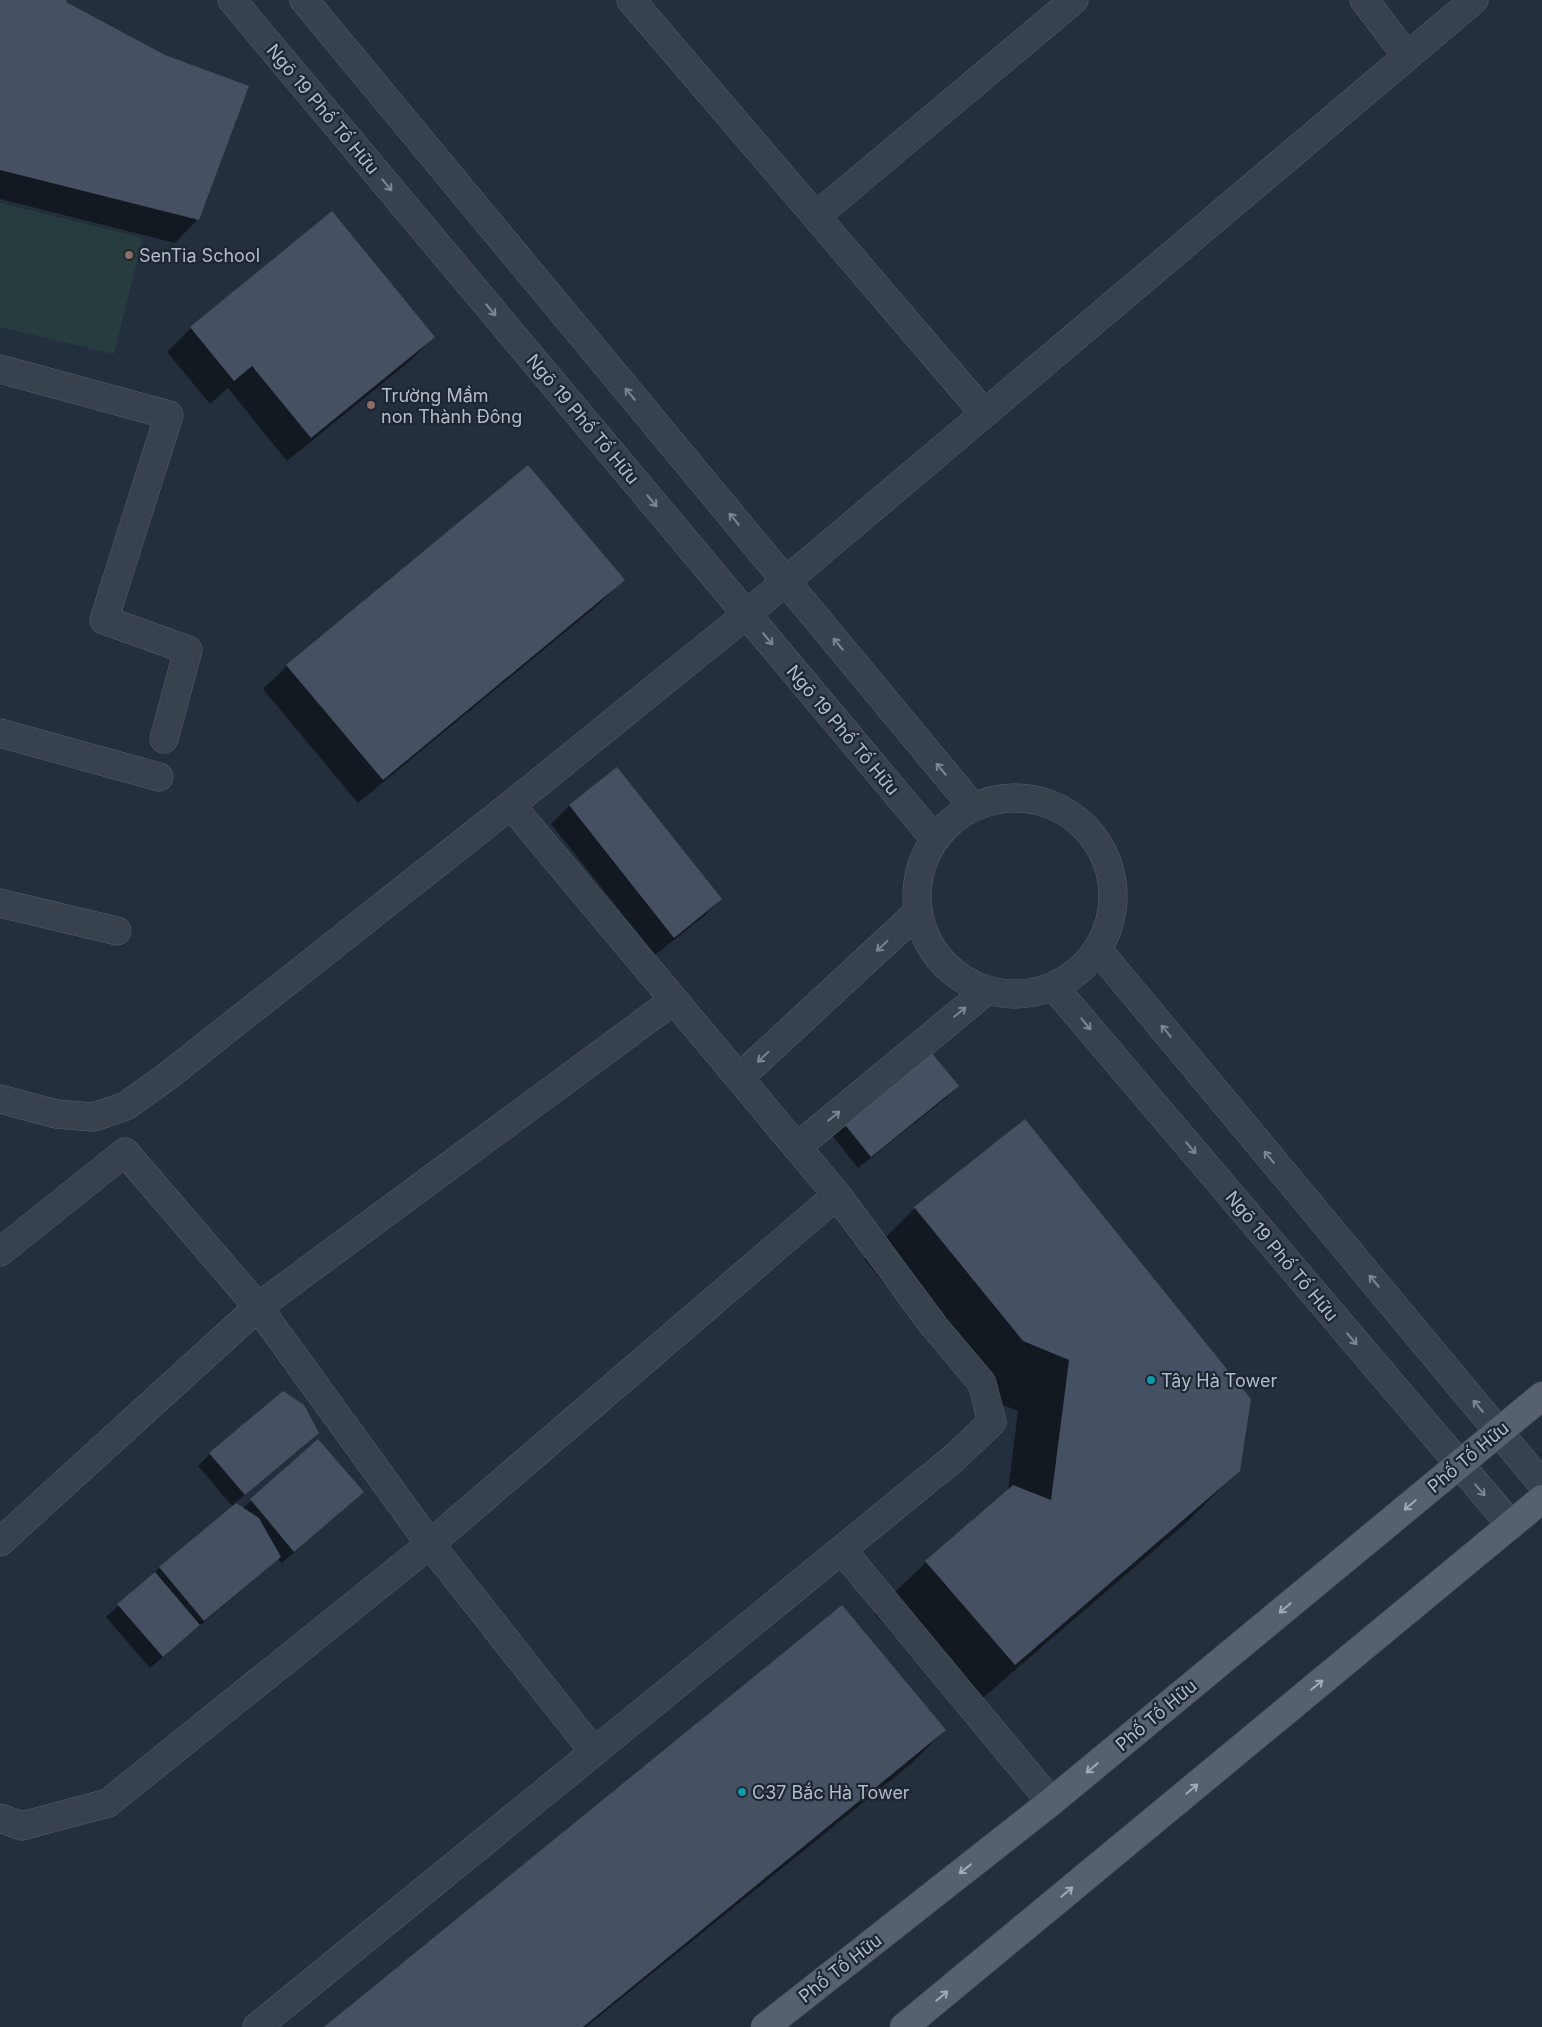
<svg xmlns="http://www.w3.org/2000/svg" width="1542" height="2027" viewBox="0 0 1542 2027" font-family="Inter,sans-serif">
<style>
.green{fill:#263c3f}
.shadow{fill:#0007}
.building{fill:#455162}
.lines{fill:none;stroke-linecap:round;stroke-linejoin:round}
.minor-casing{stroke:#565f6c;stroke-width:29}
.major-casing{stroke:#414a57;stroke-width:29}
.minor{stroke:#38414e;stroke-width:28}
.major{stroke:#56606e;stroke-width:28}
.oneway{stroke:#7c8592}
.oneway2{stroke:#a1aab7}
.education-dot{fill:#8d6e63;stroke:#1d2633;stroke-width:2}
.culture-dot{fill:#0f9aa8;stroke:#1d2633;stroke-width:2}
.labels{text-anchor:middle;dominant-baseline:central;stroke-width:4.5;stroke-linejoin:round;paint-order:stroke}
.street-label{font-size:18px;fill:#b4bcc9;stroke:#1d2633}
.poi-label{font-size:18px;fill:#b4bcc9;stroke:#1d2633;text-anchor:start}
</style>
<rect width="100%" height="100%" fill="#242f3e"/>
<path class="green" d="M0 203 143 238 114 354 0 327Z"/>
<g class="shadow">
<path d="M0 0H66L64 3 198 219 175 243 0 199Z"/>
<path d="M332 213 434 337 410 361 287 461 228 388 210 404 167 352 191 328Z"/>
<path d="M623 580 599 604 358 803 263 689 287 666Z"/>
<path d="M617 769 721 899 703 917 655 955 551 824 569 806Z"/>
<path d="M958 1086 946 1098 858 1168 827 1129Z"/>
<path d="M915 1208 1239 1470 1187 1522 963 1715 874 1613 926 1562 1008 1491 1018 1411 971 1392 864 1259Z"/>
<path d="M318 1441 362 1492 282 1563 278 1559 150 1668 106 1617 159 1568 233 1507 198 1466 210 1454 305 1445 235 1503 242 1509Z"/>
<path d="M945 1730 912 1763 586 2027H326Z"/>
</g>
<g class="building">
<path d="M0 0H67L66 2 165 55 249 86 199 220 0 170Z"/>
<path d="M332 211 435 337 311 438 252 366 234 381 190 327Z"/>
<path d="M528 465 625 580 383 780 286 665Z"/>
<path d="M617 767 722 899 674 938 569 805Z"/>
<path d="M926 1046 959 1086 871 1157 838 1116Z"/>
<path d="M1025 1119 1251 1399 1240 1471 1015 1665 925 1561 1013 1485 1051 1500 1069 1360 1023 1341 914 1207Z"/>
<path d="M283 1391 304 1405 319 1433 245 1495 209 1453Z"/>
<path d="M318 1439 364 1492 294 1552 250 1499Z"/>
<path d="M236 1503 259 1518 281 1557 204 1621 159 1567Z"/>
<path d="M155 1572 200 1625 163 1657 117 1604Z"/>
<path d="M842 1605 946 1730 583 2027H324Z"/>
</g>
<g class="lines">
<g class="minor-casing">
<g id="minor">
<path d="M232 0 934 838"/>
<path d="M304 0 973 807"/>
<path d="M631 0 984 413"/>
<path d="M1364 0 1407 56"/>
<path d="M816 216 1074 0"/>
<path d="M0 369 169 415 104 620 188 650 164 739"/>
<path d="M0 733 159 777"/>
<circle cx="1015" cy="896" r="98"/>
<path d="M0 903 117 931"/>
<path d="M1098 950 1542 1484"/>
<path d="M1054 987 1511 1525"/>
<path d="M739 1078 917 913"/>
<path d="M0 1099 56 1114 94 1117 126 1106 169 1075 511 805 747 614 1474 0"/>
<path d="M797 1147 986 991"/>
<path d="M0 1252 125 1152 258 1307 430 1544 594 1752"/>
<path d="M0 1542 258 1307 674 1000"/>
<path d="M842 1550 1051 1802"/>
<path d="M0 1818 22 1826 108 1803 430 1544 837 1195"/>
<path d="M257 2027 954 1458 992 1422 982 1383 934 1326 837 1195 511 805"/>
</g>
</g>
<g class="major-casing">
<g id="major">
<path d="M765 2027 1051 1802 1542 1396"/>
<path d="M904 2027 1542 1499"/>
</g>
</g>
<use href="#minor" class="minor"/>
<use href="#major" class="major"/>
</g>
<defs><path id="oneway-shaft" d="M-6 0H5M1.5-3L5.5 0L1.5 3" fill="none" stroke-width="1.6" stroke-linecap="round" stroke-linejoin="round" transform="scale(1.25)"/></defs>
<g class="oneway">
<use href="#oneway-shaft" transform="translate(387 185) rotate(50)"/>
<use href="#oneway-shaft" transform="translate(491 310) rotate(50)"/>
<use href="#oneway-shaft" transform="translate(630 394) rotate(-130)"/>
<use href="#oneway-shaft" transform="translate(652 501) rotate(50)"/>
<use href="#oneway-shaft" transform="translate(734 519) rotate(-130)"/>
<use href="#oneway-shaft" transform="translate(768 639) rotate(50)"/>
<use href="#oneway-shaft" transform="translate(838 644) rotate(-130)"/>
<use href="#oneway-shaft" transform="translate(941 769) rotate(-130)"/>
<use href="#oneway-shaft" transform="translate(882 946) rotate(137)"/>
<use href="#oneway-shaft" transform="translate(960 1012) rotate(-40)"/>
<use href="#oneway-shaft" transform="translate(1086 1024) rotate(50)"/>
<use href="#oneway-shaft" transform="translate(1166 1031) rotate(-130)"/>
<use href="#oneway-shaft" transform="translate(763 1057) rotate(137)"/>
<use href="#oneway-shaft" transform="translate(834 1116) rotate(-40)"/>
<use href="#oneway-shaft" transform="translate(1191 1148) rotate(50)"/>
<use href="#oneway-shaft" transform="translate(1269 1157) rotate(-130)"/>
<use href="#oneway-shaft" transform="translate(1374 1281) rotate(-130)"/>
<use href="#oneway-shaft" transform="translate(1352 1339) rotate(50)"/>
<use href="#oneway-shaft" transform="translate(1478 1406) rotate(-130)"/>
<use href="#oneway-shaft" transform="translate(1480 1490) rotate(49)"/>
</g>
<g class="oneway2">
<use href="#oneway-shaft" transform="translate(1410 1505) rotate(140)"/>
<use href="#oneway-shaft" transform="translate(1285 1608) rotate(140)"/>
<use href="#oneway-shaft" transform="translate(1317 1685) rotate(-40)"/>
<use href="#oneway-shaft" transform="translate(1092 1768) rotate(140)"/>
<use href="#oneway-shaft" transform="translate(1192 1789) rotate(-40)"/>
<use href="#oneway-shaft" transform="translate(965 1869) rotate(142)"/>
<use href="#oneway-shaft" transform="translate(1067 1892) rotate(-40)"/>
<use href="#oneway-shaft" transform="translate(942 1996) rotate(-40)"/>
</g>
<g class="education-dot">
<circle cx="129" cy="255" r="5"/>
<circle cx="371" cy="405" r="5"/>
</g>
<g class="culture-dot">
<circle cx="1151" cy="1380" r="5"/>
<circle cx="742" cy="1792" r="5"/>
</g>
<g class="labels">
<g class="street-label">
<text transform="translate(323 109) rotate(50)">Ngõ 19 Phố Tố Hữu</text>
<text transform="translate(583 419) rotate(50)">Ngõ 19 Phố Tố Hữu</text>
<text transform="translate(843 730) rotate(50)">Ngõ 19 Phố Tố Hữu</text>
<text transform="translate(1282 1256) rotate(50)">Ngõ 19 Phố Tố Hữu</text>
<text transform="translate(1468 1457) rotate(-40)">Phố Tố Hữu</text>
<text transform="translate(1156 1715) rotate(-40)">Phố Tố Hữu</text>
<text transform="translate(840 1968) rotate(-38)">Phố Tố Hữu</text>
</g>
<g class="poi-label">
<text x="139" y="255">SenTia School</text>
<text x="381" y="395">Trường Mầm<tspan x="381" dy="21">non Thành Đông</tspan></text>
<text x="1161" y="1380">Tây Hà Tower</text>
<text x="752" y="1792">C37 Bắc Hà Tower</text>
</g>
</g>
</svg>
